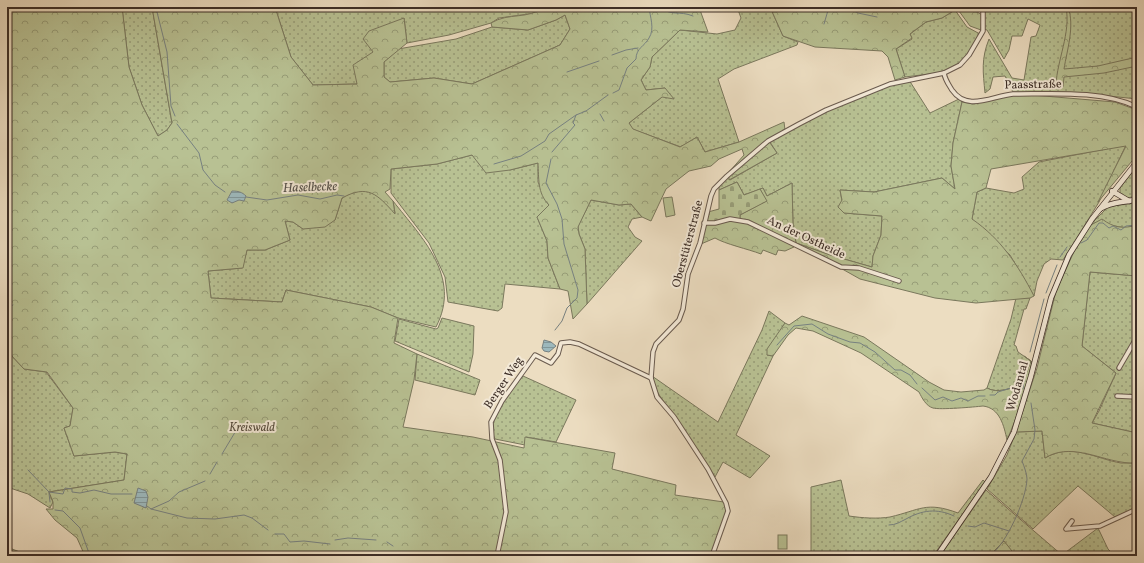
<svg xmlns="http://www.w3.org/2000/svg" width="1144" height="563" viewBox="0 0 1144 563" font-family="Vollkorn,serif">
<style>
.grass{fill:url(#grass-dots);stroke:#7a785d}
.forest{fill:url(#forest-crowns);stroke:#7a785d}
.cemetery{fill:url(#cemetery-stones);stroke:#7a785d}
.park{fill:#b8c193;stroke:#7a785d}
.water{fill:url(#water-rules);stroke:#778181}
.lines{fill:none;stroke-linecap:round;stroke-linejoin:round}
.stream{stroke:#778181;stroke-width:1}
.street-casing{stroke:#695a4e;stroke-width:5.5}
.secondary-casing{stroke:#3d2e27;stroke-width:6}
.street{stroke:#f3e9d7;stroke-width:3.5}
.secondary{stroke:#f3e9d7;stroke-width:4.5}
.labels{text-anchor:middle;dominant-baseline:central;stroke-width:4;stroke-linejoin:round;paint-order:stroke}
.street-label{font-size:12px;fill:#3d2e27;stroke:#f3e9d7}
.park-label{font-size:12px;font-style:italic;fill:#564b3d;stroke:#f3e9d7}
.water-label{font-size:13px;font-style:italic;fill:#55514c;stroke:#f3e9d7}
</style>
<defs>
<pattern id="grass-dots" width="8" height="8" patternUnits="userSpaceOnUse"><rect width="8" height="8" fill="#b8c193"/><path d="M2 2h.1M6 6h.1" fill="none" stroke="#979d78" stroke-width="1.8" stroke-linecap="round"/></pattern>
<pattern id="forest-crowns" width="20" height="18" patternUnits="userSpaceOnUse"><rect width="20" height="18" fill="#b8c193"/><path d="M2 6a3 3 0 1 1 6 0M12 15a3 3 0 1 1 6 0" fill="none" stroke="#979d78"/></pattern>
<pattern id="cemetery-stones" width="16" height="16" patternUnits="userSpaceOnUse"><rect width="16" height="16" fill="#b8c193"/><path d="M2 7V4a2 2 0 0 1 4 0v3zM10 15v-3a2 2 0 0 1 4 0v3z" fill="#979d78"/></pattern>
<pattern id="water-rules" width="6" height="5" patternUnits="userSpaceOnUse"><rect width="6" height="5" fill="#9db9bd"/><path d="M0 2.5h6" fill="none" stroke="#81979a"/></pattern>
</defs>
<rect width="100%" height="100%" fill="#ecddc1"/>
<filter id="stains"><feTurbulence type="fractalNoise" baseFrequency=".005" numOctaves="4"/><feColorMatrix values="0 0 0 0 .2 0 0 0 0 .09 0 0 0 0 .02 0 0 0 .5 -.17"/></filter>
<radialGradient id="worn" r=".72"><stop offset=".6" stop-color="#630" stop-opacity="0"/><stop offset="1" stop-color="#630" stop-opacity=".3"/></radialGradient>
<g class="grass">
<path d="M122 7H152L172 123 167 130 158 136 142 105 129 67Z"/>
<path d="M275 7H544L536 13 499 18 491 23 449 35 407 43 404 18 373 52 357 84 313 85 291 57Z"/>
<path d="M678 7H716L700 10Z"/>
<path d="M737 7H770L783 36 798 42 797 45 734 69 718 79 739 142 705 152 697 137 681 147 632 129 629 123 662 97 665 88 646 90 641 80 650 67 652 57 680 30 717 34 735 30 741 18Z"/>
<path d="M984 7H1137V99L1090 94 1013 92 1005 76 993 77 990 89 985 93C983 72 981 59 989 39L1012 78 1024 80 1031 37 1036 36 1040 25 1028 19 1022 36H1012L1009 50 1004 59 987 30 984 29Z"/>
<path d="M955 10 967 27 980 34C957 75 950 71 905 77L896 49 912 39 910 34 926 22 942 18Z"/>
<path d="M565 15 570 29 560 45 472 84 434 78 390 82 384 77V62L398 49 456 39 492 27 528 30 556 20Z"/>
<path d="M909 80 930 113 959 99 962 102 953 143 951 166 955 189 942 178 874 192 840 190 844 213 882 216 881 235 873 256 872 267 830 255 796 243 793 225 792 183 767 196 763 188 744 195 737 182 719 190V186L729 176 730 180 777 153 770 142C812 117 860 91 909 80Z"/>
<path d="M1126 145 1099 202 1063 260 1051 259 1044 264 1037 281 1034 296 1010 255 972 219 977 192 986 188 1014 193 1024 189 1022 177 1039 162Z"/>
<path d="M472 155 510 170 538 163V182L549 205 537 217 547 241 548 258 560 289 505 284 502 308 498 311 448 302 445 277 429 243 391 193V169L437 164Z"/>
<path d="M1137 166V196L1127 198 1120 194V188Z"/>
<path d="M355 191C376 190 381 198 395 213L393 201C422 238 462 277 436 327L398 318 371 307 286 290 282 302 211 298 208 271 242 268 247 250H265L290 240 285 221 293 222 303 229 335 220 342 198Z"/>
<path d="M591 200 619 205 631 204 642 217 632 219 628 227 635 237 642 241 587 304 585 249 579 234 578 226Z"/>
<path d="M1137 201V225L1126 228 1109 225 1089 226 1109 206 1130 204Z"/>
<path d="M1090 272 1137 276V433L1092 423 1099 411 1116 373 1082 346Z"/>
<path d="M1016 298H1030L1026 309H1024L1014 345 1016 346 1018 352 1031 361V366L1026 364 1022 385C1012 388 997 394 987 388L1011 319Z"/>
<path d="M769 311 785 323 767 355 773 356 736 435 770 456 750 478 723 462 715 477C701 456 688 436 675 416 665 402 655 394 652 376L718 422 762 330Z"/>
<path d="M442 318 474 326 473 354 469 372 395 341 399 319 436 329 438 328Z"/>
<path d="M7 354 11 355 24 369 46 372 73 408 70 426 64 428 74 456 115 452 127 454 124 480 49 492 53 502 50 508 28 494 7 487Z"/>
<path d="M417 354 480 380 475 395 415 380Z"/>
<path d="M523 376 576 400 556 442 526 437 525 445 495 439C483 418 510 391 523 376Z"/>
<path d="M1042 431 1045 458C1071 442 1096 459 1121 463 1126 463 1132 463 1137 463V507L1115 517 1078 486 1033 529 987 489 1007 455 1016 432Z"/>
<path d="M841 480 849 516C862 518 878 519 890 517 920 510 926 501 958 513L983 480 985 482 933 556H811V487Z"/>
<path d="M986 490 1062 555 1098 528 1108 549 1115 556H1016L1004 542 989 556H940Z"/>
</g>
<g class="forest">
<path d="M7 7H122L129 67 142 105 158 136 167 130 172 123 152 7H275L291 57 313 85 357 84 353 65 373 52 363 39 369 31 404 18 407 43 384 62V77L390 82 434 78 472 84 560 45 570 29 565 15 556 20 528 30 492 27 491 23C509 12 528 20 544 7H678L700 10 708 32 680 30 652 57 650 67 641 80 646 90 665 88 674 99 662 97 629 123 633 129 680 147 697 137 705 152 739 142 784 122 785 130 768 140 777 153 729 180V172L744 155 742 149 719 159 711 166 689 171 666 189 651 221 642 217 631 204 619 205 591 200 578 227 579 234 585 249 587 304 573 319 568 291 560 289 548 258 547 241 537 217 549 205C537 193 539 178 538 163L510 170 486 173 472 155 437 164 391 169 390 189 385 192 393 201 395 214C377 194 368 184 342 198L335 220 325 227 303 229 293 222 285 221 290 240 265 250H247L243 268 208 271 211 298 282 302 286 290 371 307 398 318 394 343 417 354 414 380 403 427 473 437 524 448 525 437 615 453 612 469 676 485 675 495 724 502 727 511 712 556H85L77 538 55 520 46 509H53V502L49 492 124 480 127 454 115 452 74 456 64 428 70 426 73 408 47 372 24 369 11 355 7 354Z"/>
<path d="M770 7H954L955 10 942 18 926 22 910 34 912 38 896 49 905 77 895 80 888 57 882 51 815 47 783 36Z"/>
<path d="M956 7H969L982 15 981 30 970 26Z"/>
<path d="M1066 7H1068C1075 26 1067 50 1064 69L1098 66 1137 57V66L1104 73 1064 77 1063 87 1056 85C1057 60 1071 33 1066 7Z"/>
<path d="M1032 95 1115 102 1137 110V155L1098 202 1126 146 991 169 986 188 977 192 972 219C1001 239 1018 265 1034 296L1030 298 976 303 935 298 860 279 796 243 794 247 785 251 778 250 776 255 763 250 761 254C748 249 725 244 715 238L701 244 706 224 740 220V215L766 201 760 189 763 188 767 196 792 183 793 225 796 243 830 255 872 267 873 256 881 235 882 216 844 213 838 207 842 200 840 190 874 192 942 178 955 189 951 166 953 143 962 102 974 104 999 96Z"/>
<path d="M1102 219C1114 228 1123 229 1137 225V276L1090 272 1082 346 1116 373 1092 423 1137 433V463C1132 463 1126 463 1121 462 1096 458 1069 443 1045 458L1042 431 1016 432 1037 368 1056 291 1078 243 1089 226Z"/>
<path d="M802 316 864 337 929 382 944 390 961 392 984 390 987 388C997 394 1012 388 1022 385L1031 361 1024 356 1032 362C1026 389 1018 415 1007 440 1004 426 1000 408 983 406 974 407 940 410 933 408 926 406 922 398 919 392L861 353 813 331 796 328 788 335 773 356 767 355V349L785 323 789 325Z"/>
<path d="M1004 541 1016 556H989Z"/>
<path d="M7 547 30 556H7Z"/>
</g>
<path class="cemetery" d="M737 182 744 195 760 189 767 201 740 215V220C728 218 718 223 706 223L708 212 719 209V190Z"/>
<g class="park">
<path d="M672 197 675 215 666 217 663 198Z"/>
<rect x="778" y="535" width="9" height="14"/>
</g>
<g class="water">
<path d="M232 191C238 191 242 192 246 196L244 201 239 200 232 203 227 200Z"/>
<path d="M544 340 551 342 556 346 549 352 544 351 542 348Z"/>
<path d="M138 488 146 491 148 497 146 508 134 503Z"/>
</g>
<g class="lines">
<g class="stream">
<path d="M159 7 157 12 167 52 171 106 175 116"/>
<path d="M659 7C673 17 678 10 693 16"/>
<path d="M846 7 858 13 877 17"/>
<path d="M824 24 829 7"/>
<path d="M612 55 626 50 638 48"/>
<path d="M567 72 599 61"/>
<path d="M613 93 619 90 627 68 636 59C636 48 645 46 649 38 655 29 650 17 649 7"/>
<path d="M600 114 604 121"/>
<path d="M177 124 199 153 203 170 215 185 225 192"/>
<path d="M552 152 575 125 573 123 576 115 586 111 608 95"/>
<path d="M551 159 546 183 557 204 562 219 564 244 578 290 577 298 567 308 562 321 555 330"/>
<path d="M494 164 521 156 545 141 549 134 576 115"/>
<path d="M246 197 267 200 298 195 320 199 337 195 344 196"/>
<path d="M1081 243 1087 240 1099 223H1103L1109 228 1113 226 1121 230 1126 226 1137 225"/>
<path d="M1060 257 1067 247"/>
<path d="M1046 293 1057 265"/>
<path d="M7 308 13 305"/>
<path d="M777 345 794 326 812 324 828 334 850 342 860 343 875 352 895 370H901L910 375 917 384"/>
<path d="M1030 352 1044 299"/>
<path d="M922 388 935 400 943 397 952 401 961 398 968 401 978 396H985"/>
<path d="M1023 389 1024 380"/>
<path d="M990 395H995L998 392 1020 385 1024 375H1026L1027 362"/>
<path d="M222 454 240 424"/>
<path d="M28 470 49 492 63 494 65 488 72 489V492L80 493 94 490 111 494H132"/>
<path d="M210 474 217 462"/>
<path d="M49 493 50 502"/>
<path d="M147 506 151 509 169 501 179 492 205 481"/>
<path d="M151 509 187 518 215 519 244 515 252 518 268 530"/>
<path d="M55 510 63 511 80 528 90 556"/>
<path d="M889 525C896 525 900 522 906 519 922 510 937 508 954 516"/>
<path d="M968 526 975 527 984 523 1009 531"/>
<path d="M275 534H284L290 542 304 541 330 544"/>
<path d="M335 540 348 538 376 540"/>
<path d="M387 542 393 546"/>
<path d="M990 556C1007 543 1026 500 1027 479 1027 474 1024 466 1022 461L1034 439 1035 430 1031 403"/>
</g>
<g class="street-casing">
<g id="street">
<path d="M944 73C945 80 949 85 952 90 967 112 992 96 1013 94 1052 94 1102 90 1137 107"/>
<path d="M704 223H715L730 219 748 222 841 267 859 268 899 281"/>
<path d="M1119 368 1137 337"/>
<path d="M1117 396 1137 397"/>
<path d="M1072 521 1066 529 1100 526 1137 509"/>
<path d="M497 556 506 512 500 460 492 439 491 422 502 401 535 355 551 363 558 354 561 343 570 342 579 344 651 378"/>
<path d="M712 556 728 511 726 503 708 469 674 417 657 397 651 378 653 352 656 344 679 320 683 309 688 274 700 243 711 196 714 189 727 176 768 141 799 124 826 110 890 84 944 73 960 65 969 55 983 31V7"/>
</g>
</g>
<g class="secondary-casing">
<g id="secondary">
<path d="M1112 191 1129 201"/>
<path d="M1100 209C1112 201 1124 203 1137 199"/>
<path d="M937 556 991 477 1014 432 1031 376 1051 298 1069 255 1092 219 1137 162"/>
</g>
</g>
<use href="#street" class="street"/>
<use href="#secondary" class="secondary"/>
</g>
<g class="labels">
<g class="street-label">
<text transform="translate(1033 85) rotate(-1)">Paasstraße</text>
<text transform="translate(806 238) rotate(25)">An der Ostheide</text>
<text transform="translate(688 244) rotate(-75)">Oberstüterstraße</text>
<text transform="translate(504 383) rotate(-56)">Berger Weg</text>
<text transform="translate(1018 386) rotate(-74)">Wodantal</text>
</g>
<g class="park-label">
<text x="252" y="428">Kreiswald</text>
</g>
<g class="water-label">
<text transform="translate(310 188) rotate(-2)">Haselbecke</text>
</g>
</g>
<rect width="1144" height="563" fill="none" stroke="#ecddc1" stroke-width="24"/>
<rect x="8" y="8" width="1128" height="547" fill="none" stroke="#3d2e27" stroke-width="2"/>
<rect x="12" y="12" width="1120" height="539" fill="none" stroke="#3d2e27"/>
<rect width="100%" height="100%" filter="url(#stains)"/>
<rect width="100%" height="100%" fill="url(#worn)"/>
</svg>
